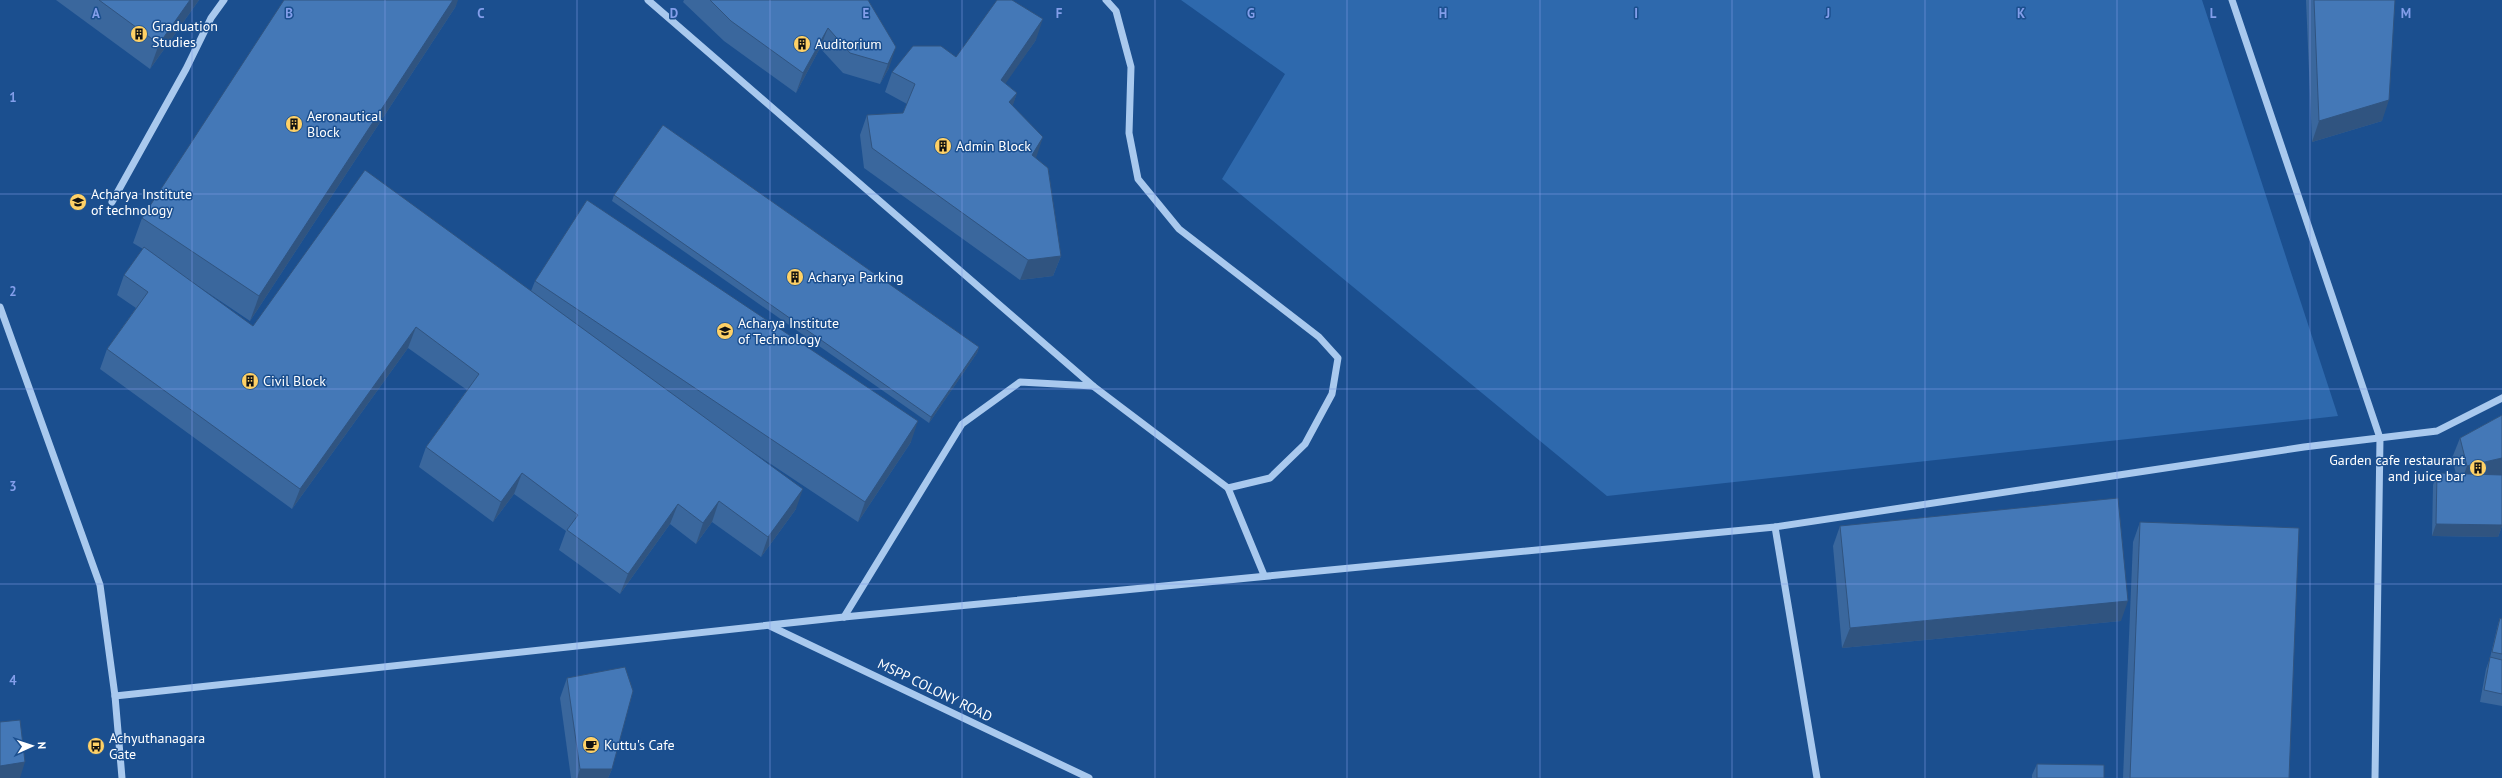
<svg xmlns="http://www.w3.org/2000/svg" width="2502" height="778" viewBox="0 0 2502 778" font-family="'PT Sans',sans-serif">
<style>
.green{fill:#2e69ad}
.lines{fill:none;stroke-linecap:round;stroke-linejoin:round}
.minor{stroke:#a9c9ee;stroke-width:7}
.wall{fill:#3a679d}
.shaded-wall{fill:#305480}
.building{fill:#4478b7;stroke:#305480}
.grid{fill:none;stroke:#839eea;stroke-width:1;stroke-opacity:0.55}
.labels{text-anchor:middle;dominant-baseline:central;stroke-width:3;stroke-linejoin:round;paint-order:stroke}
.poi-label{font-size:14px;fill:#fff;stroke:#1b4f8f;text-anchor:start}
.street-label{font-size:14px;fill:#fff;stroke:#1b4f8f}
.grid-label{font-size:13px;text-anchor:middle;font-weight:bold;fill:#839eea;stroke:#1b4f8f;stroke-width:3;stroke-linejoin:round;paint-order:stroke}
</style>
<rect width="100%" height="100%" fill="#1b4f8f"/>
<path class="green" d="M1181 0H2202L2338 416 1607 496 1222 179 1285 74Z"/>
<g class="lines">
<g class="minor">
<path d="M648 0 1093 386"/>
<path d="M1106 0 1116 11 1131 67 1129 133 1138 179 1179 229 1319 337 1338 358 1332 394 1305 444 1270 478 1228 488"/>
<path d="M2232 0 2380 438 2375 778"/>
<path d="M112 202 186 69 211 18 224 0"/>
<path d="M0 307 100 585 115 696 122 778"/>
<path d="M1775 527 1817 778"/>
<path d="M844 617 962 424 1020 382 1093 386 1228 488 1264 575"/>
<path d="M770 626 1089 778"/>
<path d="M115 696 844 617 1775 527 2304 447 2437 431 2502 398"/>
</g>
</g>
<g class="wall">
<path d="M56 0H199L150 69Z"/>
<path d="M684 0H868L889 68 880 84 843 73 820 48 796 93 724 41 683 2Z"/>
<path d="M2306 0H2395L2382 121 2312 142Z"/>
<path d="M456 6 250 321 192 282 253 326 531 291 535 281 911 442 858 522 745 447 796 509 761 557 712 522 696 544 670 524 620 594 559 550 566 531 514 494 493 522 419 467 426 447 467 390 408 348 292 509 100 369 107 349 136 308 117 295 124 275 143 249 133 243 142 218Z"/>
<path d="M1036 40 1005 83 1017 93 1012 106 1035 158 1061 256 1053 276 1020 280 864 168 860 135 867 115 903 113 907 104 885 92 892 72Z"/>
<path d="M614 195 979 347 977 353 929 423 612 201Z"/>
<path d="M2502 415V526L2498 537 2432 536 2433 485 2437 473 2456 474 2452 458 2460 438Z"/>
<path d="M2140 522 2289 778H2123L2133 542Z"/>
<path d="M1840 526 2121 621 1842 648 1833 546Z"/>
<path d="M2500 618 2502 619V706L2480 702 2486 669 2490 658 2498 624Z"/>
<path d="M567 678 612 769 608 778H571L560 698Z"/>
<path d="M2037 764 2104 778H2032V775Z"/>
</g>
<g class="shaded-wall">
<path d="M190 0H199L150 69 159 44Z"/>
<path d="M453 0H458L456 6 250 321 259 296Z"/>
<path d="M1043 19 1036 40 994 100 1001 80Z"/>
<path d="M828 28 820 48 796 93 803 73Z"/>
<path d="M896 47 889 68 880 84 888 64Z"/>
<path d="M1017 93 1010 114 1009 102Z"/>
<path d="M2389 100 2382 121 2312 142 2319 121Z"/>
<path d="M1043 137 1036 158 1025 176 1032 155Z"/>
<path d="M1061 256 1053 276 1020 280 1028 260Z"/>
<path d="M416 327 408 348 292 509 300 489Z"/>
<path d="M979 347 977 353 929 423 931 417Z"/>
<path d="M918 421 911 442 858 522 865 502Z"/>
<path d="M2502 458V477L2460 486 2467 466Z"/>
<path d="M522 473 514 494 493 522 501 502Z"/>
<path d="M803 489 796 509 761 557 768 537Z"/>
<path d="M719 501 712 522 696 544 703 523Z"/>
<path d="M678 504 670 524 620 594 628 574Z"/>
<path d="M2436 524 2502 525V526L2498 537 2432 536Z"/>
<path d="M2128 601 2121 621 1842 648 1850 628Z"/>
<path d="M25 762 20 778H0V766Z"/>
<path d="M580 769H612L608 778H577Z"/>
</g>
<g class="building">
<path d="M99 0H190L159 44Z"/>
<path d="M284 0H453L259 296 142 218Z"/>
<path d="M710 0H868L896 47 888 64 850 53 828 28 803 73 731 21Z"/>
<path d="M997 0H1012L1043 19 1001 80 1017 93 1009 102 1043 137 1032 155 1048 168 1061 256 1028 260 872 148 867 115 903 113 915 84 892 72 913 46H941L956 57Z"/>
<path d="M2314 0H2395L2389 100 2319 121Z"/>
<path d="M663 125 979 347 931 417 614 195Z"/>
<path d="M365 170 803 489 768 537 719 501 703 523 678 504 628 574 567 530 578 515 522 473 501 502 426 447 479 374 416 327 300 489 107 349 148 292 124 275 144 247 253 326Z"/>
<path d="M587 200 918 421 865 502 535 281Z"/>
<path d="M2502 415V458L2467 466 2460 438Z"/>
<path d="M2437 473 2502 475V525L2436 524Z"/>
<path d="M2118 498 2128 601 1850 628 1840 526Z"/>
<path d="M2140 522 2299 528 2289 778H2130Z"/>
<path d="M2500 618 2502 619V654L2492 652Z"/>
<path d="M2490 657 2502 660V694L2484 690Z"/>
<path d="M625 667 633 691 612 769H580L567 678Z"/>
<path d="M20 720 25 762 0 766V722Z"/>
<path d="M2037 764 2104 765V778H2037Z"/>
</g>
<path class="grid" d="M192 0V778M385 0V778M577 0V778M770 0V778M962 0V778M1155 0V778M1347 0V778M1540 0V778M1732 0V778M1925 0V778M2117 0V778M2310 0V778M0 194H2502M0 389H2502M0 584H2502"/>
<defs>
<g id="building-disc" transform="scale(0.9)"><circle r="9.5" fill="#ffd166" stroke="#1b4f8f"/><path d="M-4-6H4V6H1V3H-1V6H-4ZM-2.5-4.3h1.7v1.8h-1.7ZM.8-4.3h1.7v1.8H.8ZM-2.5-1h1.7V.8h-1.7ZM.8-1h1.7V.8H.8Z" fill="#111"/></g>
<g id="university-disc" transform="scale(0.9)"><circle r="9.5" fill="#ffd166" stroke="#1b4f8f"/><path d="M0-5L7-2L0 1L-7-2ZM-4 1L0 2.5L4 1V4Q0 6-4 4Z" fill="#111"/></g>
<g id="cafe-disc" transform="scale(0.9)"><circle r="9.5" fill="#ffd166" stroke="#1b4f8f"/><path d="M-5.5-4.5H6V0H3Q3 3.5 0 3.5H-2.5Q-5.5 3.5-5.5 0ZM3-3.2v2h1.7v-2ZM-6 4.5H4V6H-6Z" fill="#111"/></g>
<g id="bus-disc" transform="scale(0.9)"><circle r="9.5" fill="#ffd166" stroke="#1b4f8f"/><path d="M-5-6H5V4H4V6H2V4H-2V6H-4V4H-5ZM-3.5-4V0h7V-4ZM-3.5 1.2v1.5H-2V1.2ZM2 1.2v1.5H3.5V1.2Z" fill="#111"/></g>
</defs>
<g fill-rule="evenodd">
<use href="#building-disc" x="139" y="34"/>
<use href="#building-disc" x="802" y="44"/>
<use href="#building-disc" x="294" y="124"/>
<use href="#building-disc" x="943" y="146"/>
<use href="#university-disc" x="78" y="202"/>
<use href="#building-disc" x="795" y="277"/>
<use href="#university-disc" x="725" y="331"/>
<use href="#building-disc" x="250" y="381"/>
<use href="#building-disc" x="2478" y="468"/>
<use href="#cafe-disc" x="591" y="745"/>
<use href="#bus-disc" x="96" y="746"/>
</g>
<g class="labels">
<g class="poi-label">
<text x="152" y="26">Graduation<tspan x="152" dy="16">Studies</tspan></text>
<text x="815" y="44">Auditorium</text>
<text x="307" y="116">Aeronautical<tspan x="307" dy="16">Block</tspan></text>
<text x="956" y="146">Admin Block</text>
<text x="91" y="194">Acharya Institute<tspan x="91" dy="16">of technology</tspan></text>
<text x="808" y="277">Acharya Parking</text>
<text x="738" y="323">Acharya Institute<tspan x="738" dy="16">of Technology</tspan></text>
<text x="263" y="381">Civil Block</text>
<text x="2465" y="460" text-anchor="end">Garden cafe restaurant<tspan x="2465" dy="16">and juice bar</tspan></text>
<text x="109" y="738">Achyuthanagara<tspan x="109" dy="16">Gate</tspan></text>
<text x="604" y="745">Kuttu's Cafe</text>
</g>
<g class="street-label">
<text transform="translate(935 690) rotate(26)">MSPP COLONY ROAD</text>
</g>
</g>
<g class="grid-label">
<text x="96" y="18">A</text>
<text x="289" y="18">B</text>
<text x="481" y="18">C</text>
<text x="674" y="18">D</text>
<text x="866" y="18">E</text>
<text x="1059" y="18">F</text>
<text x="1251" y="18">G</text>
<text x="1443" y="18">H</text>
<text x="1636" y="18">I</text>
<text x="1828" y="18">J</text>
<text x="2021" y="18">K</text>
<text x="2213" y="18">L</text>
<text x="2406" y="18">M</text>
<text x="13" y="102">1</text>
<text x="13" y="296">2</text>
<text x="13" y="491">3</text>
<text x="13" y="685">4</text>
</g>
<g transform="translate(32 746) rotate(87)" stroke="#1b4f8f" stroke-width="3" paint-order="stroke">
<path d="M0-3L7 15L0 10L-7 15Z" fill="#ffffff"/>
<text y="-6" font-size="11" font-weight="bold" text-anchor="middle" fill="#ffffff">N</text>
</g>
</svg>
